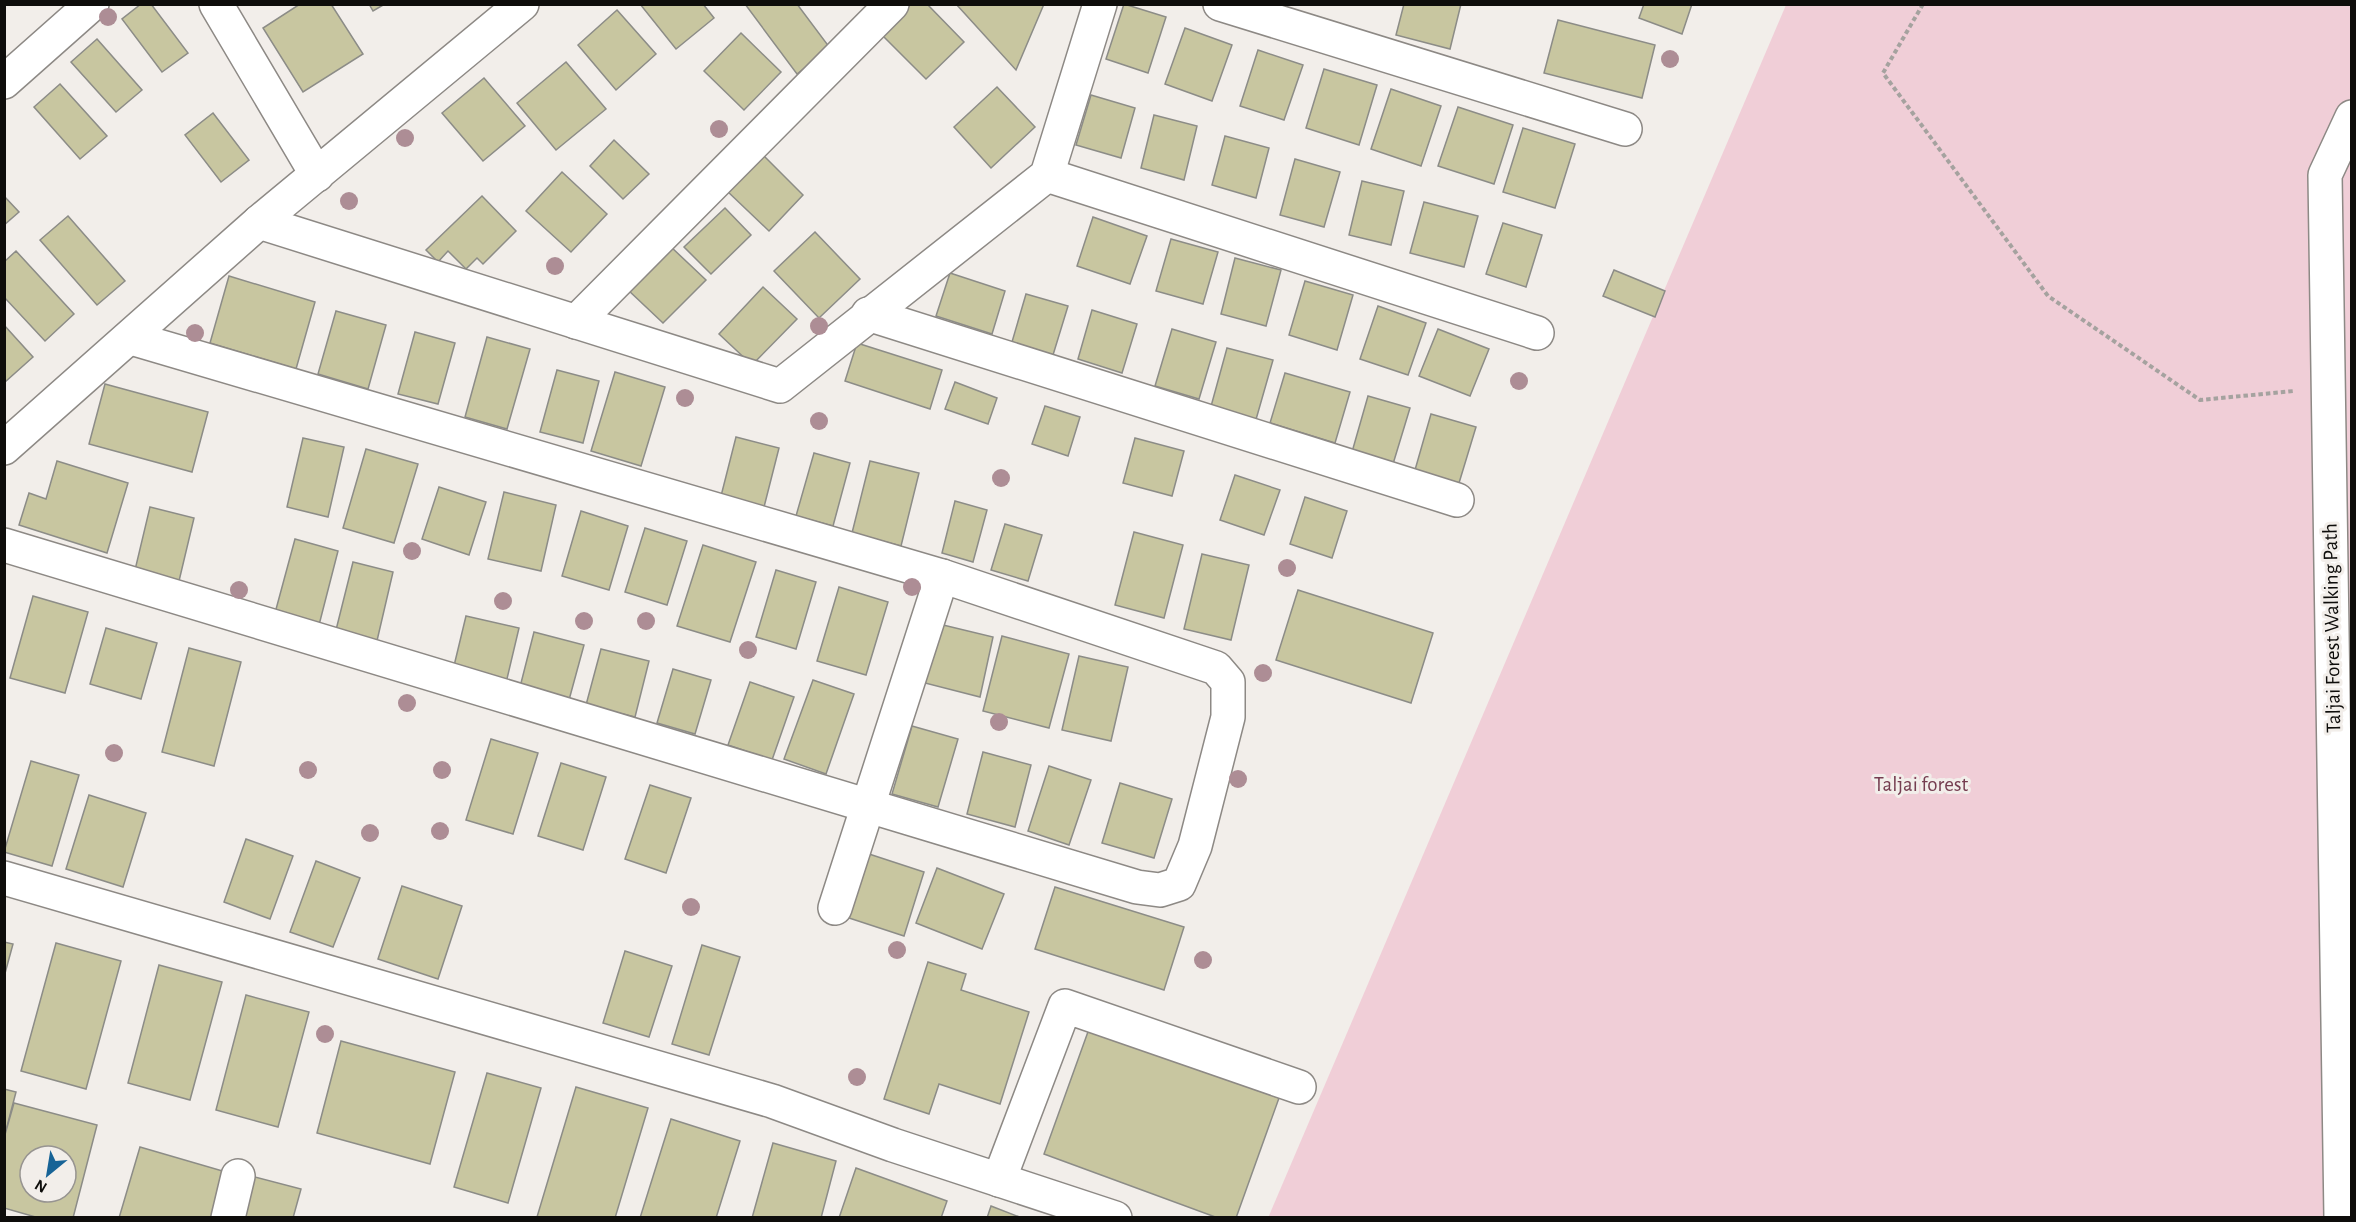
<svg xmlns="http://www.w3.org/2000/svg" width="2356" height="1222" viewBox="0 0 2356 1222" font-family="'Alegreya Sans',sans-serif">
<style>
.green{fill:#f0ced7}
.building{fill:#c8c6a0;stroke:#8c8c87;stroke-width:1.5;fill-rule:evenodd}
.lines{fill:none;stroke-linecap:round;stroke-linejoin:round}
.minor-casing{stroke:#8d8985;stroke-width:36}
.path{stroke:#a5a29f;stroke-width:4;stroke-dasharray:4.5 3;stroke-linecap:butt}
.minor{stroke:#fff;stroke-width:33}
.tree{fill:#ad8d95}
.labels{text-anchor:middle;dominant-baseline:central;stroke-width:6;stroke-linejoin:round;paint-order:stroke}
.street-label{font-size:21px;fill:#0e0d0b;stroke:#f2eeea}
.park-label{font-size:21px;fill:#753d50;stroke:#f2eeea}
</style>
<rect width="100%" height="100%" fill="#f2eeea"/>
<path class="green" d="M1786 5H2351V1217L1268 1218Z"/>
<g class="building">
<path d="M141 4H151L188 53 162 72 122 19Z"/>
<path d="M300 4H331L363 54 303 92 263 28Z"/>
<path d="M369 4H385L373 11Z"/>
<path d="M640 4H703L714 18 676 49Z"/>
<path d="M745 4H797L830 48 797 74Z"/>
<path d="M911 4H927L964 42 926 79 881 34Z"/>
<path d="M956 4H1044L1016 70Z"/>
<path d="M1124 4 1166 17 1148 73 1106 59Z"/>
<path d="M1404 4H1461L1450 49 1396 35Z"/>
<path d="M1644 4H1692L1682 34 1639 18Z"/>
<path d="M617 10 656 54 616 90 578 45Z"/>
<path d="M1558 20 1655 45 1642 98 1544 73Z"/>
<path d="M1185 28 1232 45 1212 101 1165 84Z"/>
<path d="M741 33 781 72 744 110 704 71Z"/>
<path d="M97 39 142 90 116 112 71 62Z"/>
<path d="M1258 50 1303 65 1284 120 1240 106Z"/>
<path d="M566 62 606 109 556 150 517 103Z"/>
<path d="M1324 69 1377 85 1359 145 1306 128Z"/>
<path d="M484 78 525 126 483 161 442 113Z"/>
<path d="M60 84 107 136 80 159 34 107Z"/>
<path d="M997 87 1035 127 991 168 954 127Z"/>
<path d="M1391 89 1441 106 1421 166 1371 149Z"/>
<path d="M1091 95 1135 108 1121 158 1076 145Z"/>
<path d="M1458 107 1513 125 1494 184 1438 166Z"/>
<path d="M213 113 249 160 221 182 185 135Z"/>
<path d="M1154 115 1197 126 1184 180 1141 168Z"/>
<path d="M1523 128 1575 144 1555 208 1503 192Z"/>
<path d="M1225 136 1269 148 1256 198 1212 185Z"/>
<path d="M614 140 649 174 623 199 590 166Z"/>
<path d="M761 153 803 195 769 231 726 190Z"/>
<path d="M1295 159 1340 172 1324 227 1280 215Z"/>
<path d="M562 172 607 214 571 252 526 211Z"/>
<path d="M1362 181 1404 191 1391 245 1349 235Z"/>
<path d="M4 196 19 212 4 225Z"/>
<path d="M482 196 516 231 483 264 477 258 466 269 448 251 438 262 426 250Z"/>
<path d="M1424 202 1478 216 1464 267 1410 253Z"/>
<path d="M725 208 751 235 711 274 684 247Z"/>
<path d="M68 216 125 281 97 305 40 240Z"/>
<path d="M1093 217 1147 236 1130 284 1077 266Z"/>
<path d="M1503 223 1542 235 1526 287 1486 274Z"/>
<path d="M815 232 860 279 819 318 774 271Z"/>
<path d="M1171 239 1218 252 1203 304 1156 291Z"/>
<path d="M670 246 706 280 663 323 627 289Z"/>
<path d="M16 251 74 314 45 341 4 297V262Z"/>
<path d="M1235 258 1281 270 1266 326 1221 314Z"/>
<path d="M1614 270 1665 291 1655 317 1603 296Z"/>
<path d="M950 273 1005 291 992 334 936 316Z"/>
<path d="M229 276 315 302 296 369 210 343Z"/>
<path d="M1305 281 1353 295 1337 350 1289 335Z"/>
<path d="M763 287 797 319 752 365 719 334Z"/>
<path d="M1026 294 1068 306 1053 355 1012 342Z"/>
<path d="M1378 306 1426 323 1408 375 1360 359Z"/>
<path d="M1092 310 1137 324 1122 373 1078 359Z"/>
<path d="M336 311 386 325 368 389 318 374Z"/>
<path d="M4 325 33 357 5 382H4Z"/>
<path d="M1172 329 1216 342 1199 399 1155 386Z"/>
<path d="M1438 329 1489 349 1470 396 1419 376Z"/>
<path d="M415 332 455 343 438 404 398 394Z"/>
<path d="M487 337 530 349 507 429 465 417Z"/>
<path d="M857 343 942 370 930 409 845 381Z"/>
<path d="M1227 348 1273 360 1255 423 1210 410Z"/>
<path d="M557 370 599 381 583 443 540 432Z"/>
<path d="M615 372 665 387 641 466 591 451Z"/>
<path d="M1285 373 1350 392 1335 443 1270 423Z"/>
<path d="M955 382 997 398 988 424 945 409Z"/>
<path d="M105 384 208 412 192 472 89 444Z"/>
<path d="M1368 396 1410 408 1393 464 1352 452Z"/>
<path d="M1045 406 1080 417 1068 456 1032 444Z"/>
<path d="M1431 414 1476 427 1459 483 1415 470Z"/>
<path d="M736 437 779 448 764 507 721 496Z"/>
<path d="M303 438 344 447 328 517 287 507Z"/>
<path d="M1135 438 1184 451 1172 496 1123 483Z"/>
<path d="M366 449 418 464 394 543 343 528Z"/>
<path d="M814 453 850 463 833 526 796 516Z"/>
<path d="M57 461 128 483 107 553 19 525 29 493 46 499Z"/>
<path d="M870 461 919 473 901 546 852 533Z"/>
<path d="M1235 475 1280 490 1264 535 1220 520Z"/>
<path d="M439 487 486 502 469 555 422 539Z"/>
<path d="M504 492 556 505 541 571 488 559Z"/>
<path d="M1305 497 1347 511 1332 558 1290 544Z"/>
<path d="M955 501 987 510 973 562 942 553Z"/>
<path d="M150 507 194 518 179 581 135 570Z"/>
<path d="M581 511 628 526 609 590 562 576Z"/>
<path d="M1005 524 1042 535 1028 581 991 570Z"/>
<path d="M645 528 687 541 667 605 625 592Z"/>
<path d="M1134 532 1183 545 1164 618 1115 605Z"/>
<path d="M295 539 338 551 319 625 275 613Z"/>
<path d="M703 545 756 562 730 642 677 626Z"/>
<path d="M1202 554 1249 565 1231 640 1184 629Z"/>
<path d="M353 562 393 572 376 645 335 634Z"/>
<path d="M776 570 816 582 796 649 756 637Z"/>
<path d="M839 587 888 602 866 675 817 661Z"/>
<path d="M1298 590 1433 633 1411 703 1276 660Z"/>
<path d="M33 596 88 612 65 693 10 678Z"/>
<path d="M466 616 519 628 506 683 453 670Z"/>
<path d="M939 624 993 637 980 697 925 683Z"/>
<path d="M106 628 157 643 141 699 90 684Z"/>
<path d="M534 632 584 645 569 700 520 687Z"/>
<path d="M1002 636 1069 654 1049 728 983 711Z"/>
<path d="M189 648 241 662 214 766 162 752Z"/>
<path d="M601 649 649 661 635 717 586 705Z"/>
<path d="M1079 656 1128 667 1111 741 1062 730Z"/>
<path d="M673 669 711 680 695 734 657 723Z"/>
<path d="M813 680 854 694 826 774 784 759Z"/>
<path d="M750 682 794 697 772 760 728 745Z"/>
<path d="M912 726 958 739 938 807 892 794Z"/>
<path d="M491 739 538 753 513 834 466 820Z"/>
<path d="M983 752 1031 765 1015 827 967 814Z"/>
<path d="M31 761 79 775 52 866 4 852Z"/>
<path d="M561 763 606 777 583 850 538 836Z"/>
<path d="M1049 766 1091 780 1069 845 1028 831Z"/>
<path d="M1120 783 1172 799 1154 858 1102 843Z"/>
<path d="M650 785 691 798 666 873 625 859Z"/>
<path d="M89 795 146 813 123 887 66 869Z"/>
<path d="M246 839 293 856 270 919 224 902Z"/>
<path d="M866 853 924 872 904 936 846 917Z"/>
<path d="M316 861 360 878 333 947 290 932Z"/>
<path d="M937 868 1004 894 982 949 916 923Z"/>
<path d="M402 886 462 906 438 979 378 959Z"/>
<path d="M1055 887 1184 927 1164 990 1035 949Z"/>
<path d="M4 942 13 944 4 977Z"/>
<path d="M56 943 121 961 86 1089 21 1071Z"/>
<path d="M702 945 740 957 709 1055 672 1044Z"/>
<path d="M625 951 672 966 649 1037 603 1023Z"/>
<path d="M928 962 966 974 961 990 1029 1012 1000 1104 939 1084 929 1114 884 1099Z"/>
<path d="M159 965 222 982 190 1100 128 1083Z"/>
<path d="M246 995 309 1012 278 1127 216 1110Z"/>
<path d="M1089 1029 1279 1098 1236 1218H1218L1044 1154Z"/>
<path d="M341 1041 455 1072 430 1164 317 1133Z"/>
<path d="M487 1073 541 1088 508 1203 454 1187Z"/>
<path d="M576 1087 648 1108 615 1218 537 1217Z"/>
<path d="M4 1089 16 1092 4 1138Z"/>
<path d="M14 1103 97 1125 73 1218H39L4 1208V1138ZM30 1156H66V1192H30Z"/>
<path d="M671 1119 740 1141 716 1218H640Z"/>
<path d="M773 1143 836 1161 821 1218H752Z"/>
<path d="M140 1147 226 1172 213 1218H119Z"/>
<path d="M856 1168 947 1201 941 1218H839Z"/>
<path d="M251 1176 301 1189 293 1218H241Z"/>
<path d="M991 1206 1022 1218H987Z"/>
</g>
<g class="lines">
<g class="minor-casing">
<g id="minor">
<path d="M216 4 317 175"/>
<path d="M1220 4 1625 129"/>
<path d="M4 82 92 4"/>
<path d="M1047 175 1537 333"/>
<path d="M259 222 780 386 1047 175 1100 4"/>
<path d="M868 314 1457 500"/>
<path d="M576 322 892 4"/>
<path d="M4 448 259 222 522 4"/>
<path d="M4 545 1137 887 1160 890 1179 884 1195 846 1228 717V682L1216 668 942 576 131 338"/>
<path d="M4 878 772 1101 893 1145 1115 1218"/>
<path d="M835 908 942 576"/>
<path d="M999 1180 1065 1006 1299 1087"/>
<path d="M228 1218 238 1176"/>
<path d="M2341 1218 2325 175 2352 117"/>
</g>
</g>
<path class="path" d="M1923 4 1883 73 2048 296 2200 400 2294 391"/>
<use href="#minor" class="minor"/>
</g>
<g class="tree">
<circle cx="108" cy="17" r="9"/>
<circle cx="1670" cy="59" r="9"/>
<circle cx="719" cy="129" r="9"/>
<circle cx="405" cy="138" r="9"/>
<circle cx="349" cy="201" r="9"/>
<circle cx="555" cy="266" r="9"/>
<circle cx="819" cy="326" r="9"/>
<circle cx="195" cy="333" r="9"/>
<circle cx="1519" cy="381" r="9"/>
<circle cx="685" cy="398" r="9"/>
<circle cx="819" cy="421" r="9"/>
<circle cx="1001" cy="478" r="9"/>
<circle cx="412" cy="551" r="9"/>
<circle cx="1287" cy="568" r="9"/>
<circle cx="912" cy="587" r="9"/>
<circle cx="239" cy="590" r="9"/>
<circle cx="503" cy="601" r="9"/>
<circle cx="584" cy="621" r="9"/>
<circle cx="646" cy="621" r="9"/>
<circle cx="748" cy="650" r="9"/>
<circle cx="1263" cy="673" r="9"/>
<circle cx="407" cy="703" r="9"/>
<circle cx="999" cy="722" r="9"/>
<circle cx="114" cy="753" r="9"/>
<circle cx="308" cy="770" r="9"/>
<circle cx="442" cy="770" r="9"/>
<circle cx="1238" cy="779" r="9"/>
<circle cx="440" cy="831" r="9"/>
<circle cx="370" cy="833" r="9"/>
<circle cx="691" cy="907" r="9"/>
<circle cx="897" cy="950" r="9"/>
<circle cx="1203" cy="960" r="9"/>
<circle cx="325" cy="1034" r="9"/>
<circle cx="857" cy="1077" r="9"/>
</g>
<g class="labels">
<g class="street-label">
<text transform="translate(2332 628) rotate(-91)">Taljai Forest Walking Path</text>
</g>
<g class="park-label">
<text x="1921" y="784">Taljai forest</text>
</g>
</g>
<rect width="2356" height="1222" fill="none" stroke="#0e0d0b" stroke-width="12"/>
<g transform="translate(48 1174) rotate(210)"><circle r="28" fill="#f2eeea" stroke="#979491" stroke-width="1.5"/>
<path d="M0-4.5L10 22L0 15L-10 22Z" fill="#176396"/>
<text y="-9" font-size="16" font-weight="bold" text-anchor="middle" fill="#0e0d0b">N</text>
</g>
</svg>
